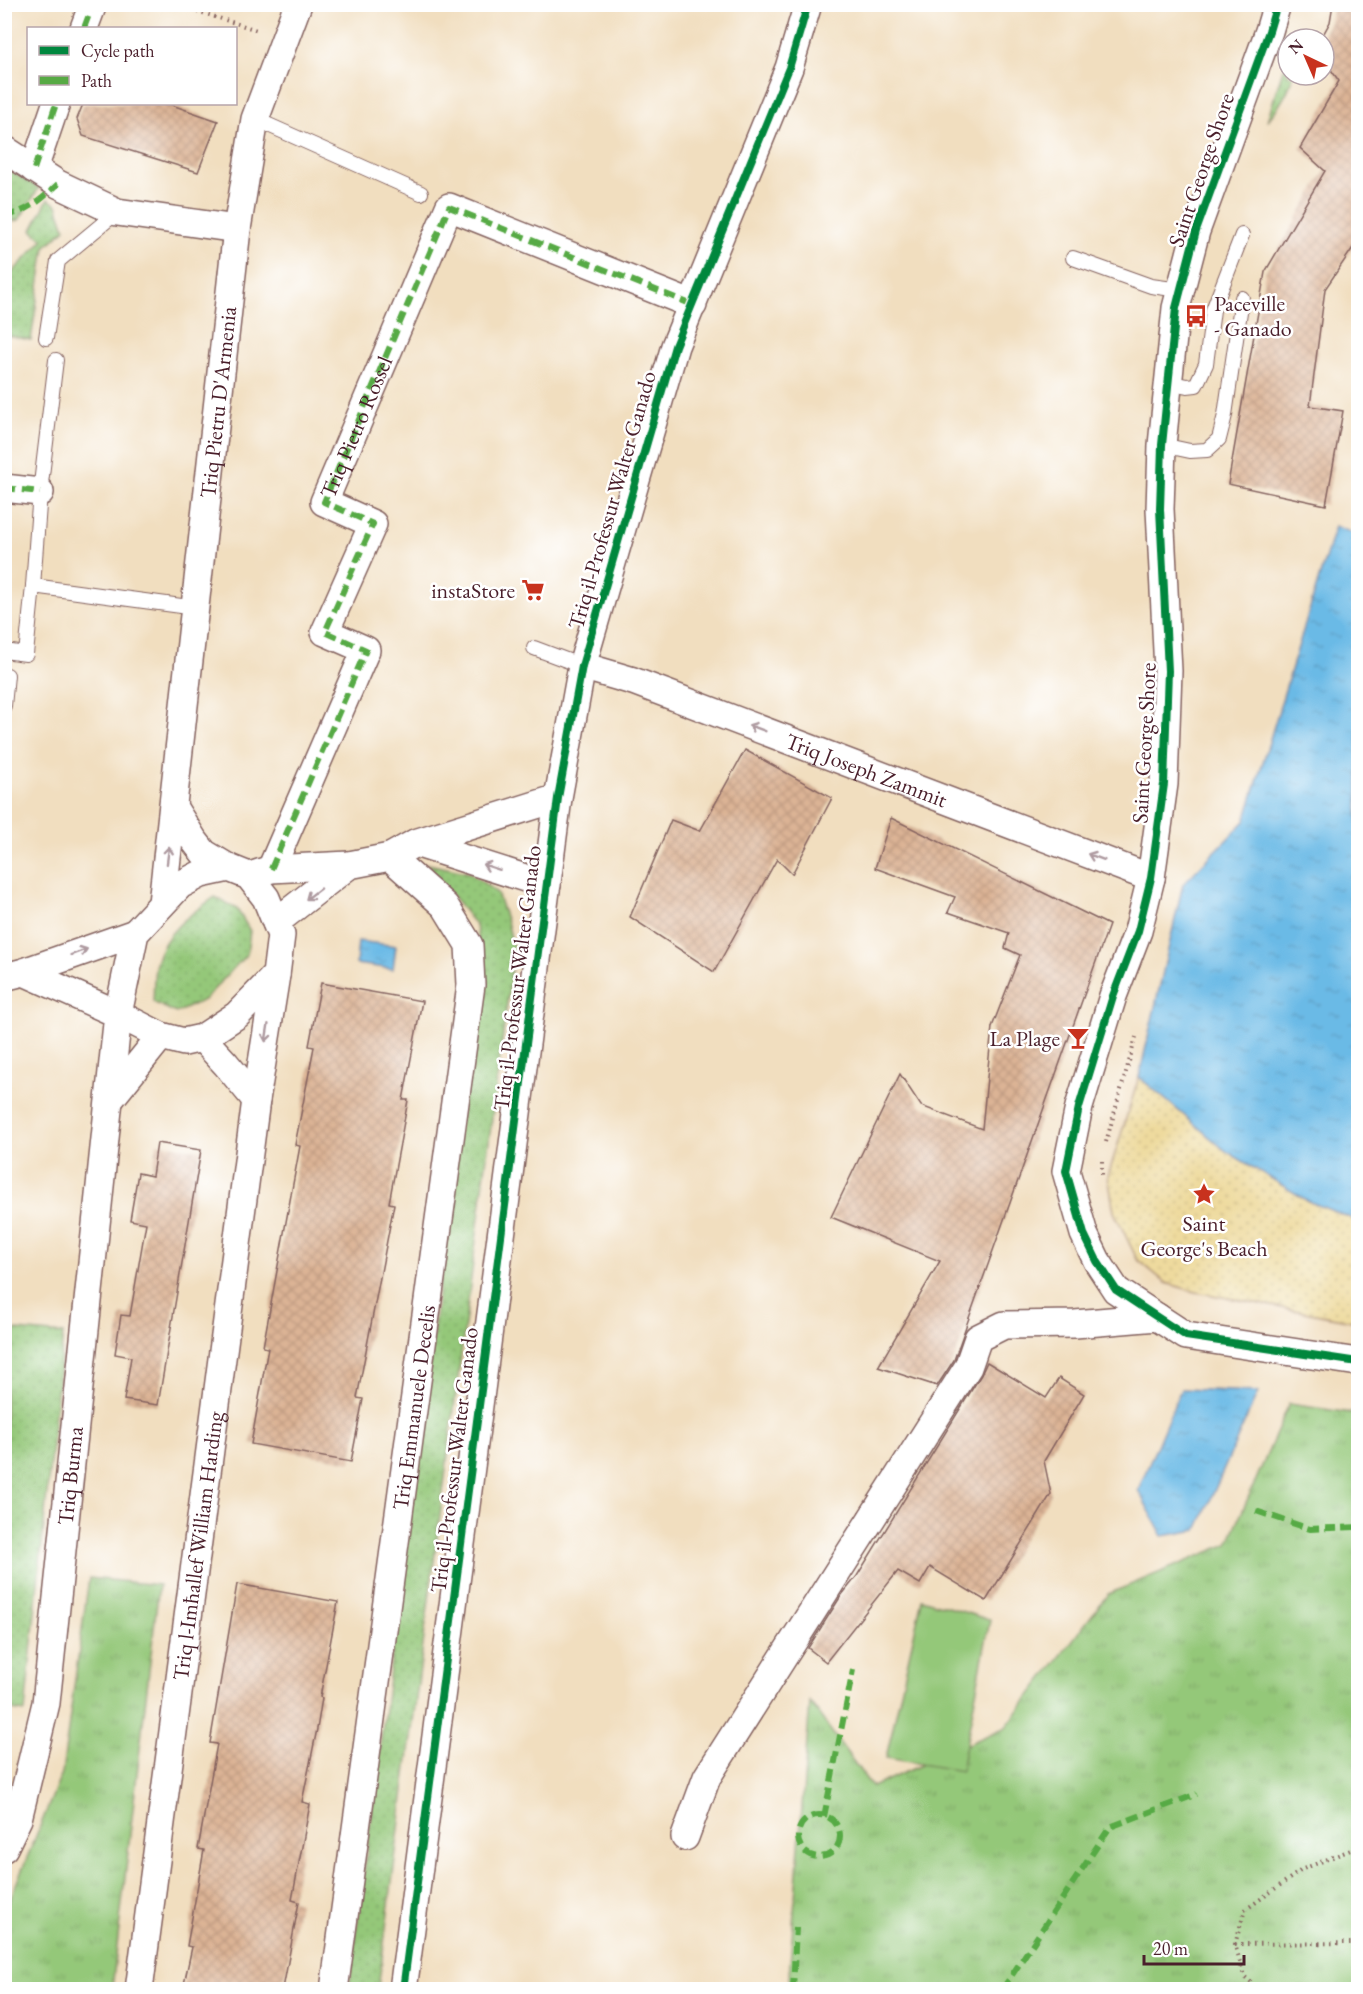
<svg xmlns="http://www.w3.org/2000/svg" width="1363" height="1994" viewBox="0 0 1363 1994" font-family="'EB Garamond',serif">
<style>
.grass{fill:url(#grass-dots);stroke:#6f7452;stroke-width:1.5}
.sand{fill:url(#sand-dots);stroke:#9c7c64;stroke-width:1.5}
.park{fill:url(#park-tufts);stroke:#6f7452;stroke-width:1.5}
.pitch{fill:#94c879;stroke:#6f7452;stroke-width:1.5}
.water{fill:url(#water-ripples);stroke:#5a6c88;stroke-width:1.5}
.building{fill:url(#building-cross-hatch)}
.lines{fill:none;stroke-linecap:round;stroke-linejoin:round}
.lane-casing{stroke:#84625f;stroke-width:16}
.street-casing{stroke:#84625f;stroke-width:30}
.path{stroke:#84625f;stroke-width:4;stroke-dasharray:1.5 4.5;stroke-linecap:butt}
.lane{stroke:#fff;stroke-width:14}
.street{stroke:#fff;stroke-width:27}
.quiet{stroke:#57aa44;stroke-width:6;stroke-dasharray:12 6;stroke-linecap:butt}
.cycleway-casing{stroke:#fff;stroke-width:11}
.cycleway{stroke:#00873e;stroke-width:8}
.oneway{stroke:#ae9aa0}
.labels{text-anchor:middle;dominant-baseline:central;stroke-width:5;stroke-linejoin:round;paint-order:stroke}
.street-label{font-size:22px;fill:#4a1f2b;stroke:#fff}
.poi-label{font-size:22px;fill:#4a1f2b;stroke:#fff;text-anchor:end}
</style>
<defs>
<pattern id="grass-dots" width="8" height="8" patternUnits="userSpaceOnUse" patternTransform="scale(1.5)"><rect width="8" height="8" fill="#94c879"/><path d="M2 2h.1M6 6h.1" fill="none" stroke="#81ab69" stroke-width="1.8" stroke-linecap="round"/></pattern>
<pattern id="sand-dots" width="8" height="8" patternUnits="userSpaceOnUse" patternTransform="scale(1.5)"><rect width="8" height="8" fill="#eeda9e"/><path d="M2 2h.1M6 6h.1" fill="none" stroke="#cebb88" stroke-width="1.8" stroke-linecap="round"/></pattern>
<pattern id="park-tufts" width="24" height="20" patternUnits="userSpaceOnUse" patternTransform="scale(1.5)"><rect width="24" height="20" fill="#94c879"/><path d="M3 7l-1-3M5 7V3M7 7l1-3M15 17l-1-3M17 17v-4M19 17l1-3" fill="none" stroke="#81ab69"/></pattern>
<pattern id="water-ripples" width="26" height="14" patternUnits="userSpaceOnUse" patternTransform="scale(1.5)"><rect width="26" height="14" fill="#6bbae6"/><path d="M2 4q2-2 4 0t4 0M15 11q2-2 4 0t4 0" fill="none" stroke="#5e9fc5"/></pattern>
<pattern id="building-cross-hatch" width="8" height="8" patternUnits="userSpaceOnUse" patternTransform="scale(1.5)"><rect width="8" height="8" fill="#dcb495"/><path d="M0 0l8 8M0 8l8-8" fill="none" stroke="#be9a81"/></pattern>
</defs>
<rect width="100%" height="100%" fill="#fff"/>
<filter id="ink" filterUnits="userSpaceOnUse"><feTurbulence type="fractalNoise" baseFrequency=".0167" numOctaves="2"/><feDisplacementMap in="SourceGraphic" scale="12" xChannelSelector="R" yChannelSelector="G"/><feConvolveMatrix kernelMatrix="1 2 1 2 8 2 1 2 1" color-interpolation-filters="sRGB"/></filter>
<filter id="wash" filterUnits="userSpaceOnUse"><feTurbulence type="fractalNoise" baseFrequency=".008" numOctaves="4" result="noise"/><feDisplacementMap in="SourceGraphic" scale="24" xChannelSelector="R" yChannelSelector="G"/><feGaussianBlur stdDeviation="1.35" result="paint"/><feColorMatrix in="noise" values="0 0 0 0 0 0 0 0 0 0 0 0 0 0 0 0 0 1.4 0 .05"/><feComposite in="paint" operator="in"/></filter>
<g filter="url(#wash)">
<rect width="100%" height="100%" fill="#f1debf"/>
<g class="grass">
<path d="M1288 66V75H1293C1289 93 1279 107 1267 121L1283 69Z"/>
<path d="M5 168 39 188 19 220 5 223Z"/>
<path d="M48 199 57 205 65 229 45 247 31 340 5 335V280L43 240 32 230Z"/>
<path d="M428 864 470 873 497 893 508 925 514 950 378 1989 349 1990 481 959 476 926Z"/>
<path d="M215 897 237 909 250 931 247 954 204 1000 176 1013 153 1002C154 989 153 975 156 963 164 932 190 914 215 897Z"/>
<path d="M5 1329 63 1334 25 1712 5 1709Z"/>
</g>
<path class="sand" d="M1139 1077 1226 1151 1308 1201 1358 1221V1322L1196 1292 1166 1283 1137 1259 1114 1212 1108 1176Z"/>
<g class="park">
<path d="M1289 1404 1358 1414V1989L788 1990 810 1702 872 1787 1006 1727 1108 1594 1228 1544Z"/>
<path d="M89 1578 159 1585 112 1989H5V1911L62 1773Z"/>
</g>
<path class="pitch" d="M922 1599 990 1620 961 1771 886 1758Z"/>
<g class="water">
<path d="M1335 526 1358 535V1221L1308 1201 1226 1151 1139 1077 1183 884 1245 821Z"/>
<path d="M358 941 396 946 393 969 356 964Z"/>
<path d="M1181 1389 1258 1392 1197 1530 1163 1536 1138 1490Z"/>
</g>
<g id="blocks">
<g class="building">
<path d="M1333 4H1359V239L1325 289 1310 406 1343 411 1326 505 1228 484 1265 272 1325 171 1300 148 1339 81 1324 60V33L1330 22Z"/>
<path d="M83 104H169L218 121 198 172 83 136 77 119Z"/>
<path d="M745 750 832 798 792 874 777 859 714 972 630 917 671 820 700 831Z"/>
<path d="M891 818 1109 925 954 1360 937 1386 878 1367 940 1261 831 1217 900 1074 921 1106 982 1129 992 1027 1020 955 1005 948 1009 933 948 912 955 897 875 868Z"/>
<path d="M321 983 422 1001 403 1100H408L389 1203 394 1204 357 1398 363 1399 351 1462 251 1444 268 1348 263 1347 300 1146 295 1145 314 1047 309 1046Z"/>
<path d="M157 1143 201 1150 158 1405 124 1400 131 1357 115 1354 121 1315 130 1316 146 1223 130 1220 138 1173 152 1176Z"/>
<path d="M987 1362 1046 1398 1059 1378 1084 1394 1044 1461 1051 1494 986 1601 930 1567 920 1584 898 1571 826 1662 808 1648 841 1596 857 1576 981 1375Z"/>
<path d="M237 1584 338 1602 320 1697 322 1698 317 1729 302 1802 310 1804 292 1900 299 1902 283 1989H183L192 1947 187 1946 204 1850 198 1849 217 1744 210 1743Z"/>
</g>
</g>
</g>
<g filter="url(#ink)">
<use href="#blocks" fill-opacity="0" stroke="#84625f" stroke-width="1.5"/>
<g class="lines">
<g class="lane-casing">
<g id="lane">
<path d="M255 119 421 193"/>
<path d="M1073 258 1151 286 1180 290"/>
<path d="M46 338 58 261 117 212"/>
<path d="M1167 382 1187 386 1196 385 1206 364 1213 310 1242 235"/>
<path d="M1162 445 1190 451 1207 450 1219 439 1225 415 1242 298"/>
<path d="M33 586 196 608"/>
<path d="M534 648 582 666"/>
<path d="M4 651 26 654 33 586 40 492 56 360"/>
<path d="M4 706 7 675"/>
</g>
</g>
<g class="street-casing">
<g id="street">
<path d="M1277 4 1269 31 1196 231 1176 308 1162 445 1160 509 1168 671 1164 784 1151 878 1138 931 1113 996 1079 1107 1066 1171 1084 1234 1097 1261 1116 1290 1157 1317 1186 1336 1358 1362"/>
<path d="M84 28 93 4"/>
<path d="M4 149 58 184 117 212 237 229"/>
<path d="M34 169 56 104"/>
<path d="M4 488 40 492"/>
<path id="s1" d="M582 666 633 681 1151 878"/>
<path d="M173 807 193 839 204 853 229 868"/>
<path d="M415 843 547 885"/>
<path d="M229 868 249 876 266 898 281 935 276 975 237 1015 202 1038 184 1042 161 1036 118 1014 135 933 180 885 201 874Z"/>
<path id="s2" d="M271 869 366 650 325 632 373 524 324 502 449 207 693 305"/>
<path d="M256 874 271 869 349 865 390 857 415 843 558 798"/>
<path id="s3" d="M162 903 237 229 255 119 298 4"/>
<path d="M276 922 349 865"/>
<path d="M4 977 24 972 135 933"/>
<path d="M202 1038 226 1064 256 1100"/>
<path d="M111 1098 161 1036"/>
<path d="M685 1837 707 1777 968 1367 978 1338 1004 1325 1075 1324 1157 1317"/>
<path id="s4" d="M4 1848 18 1819 46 1703 118 1014 24 972"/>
<path id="s5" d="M139 1990 256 1100 276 975"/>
<path id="s6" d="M334 1990 471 985 469 945 445 906 390 857"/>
<path d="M403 1990 558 798 582 666 675 346 789 68 808 4"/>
</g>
</g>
<g class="path">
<path d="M174 4 257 30"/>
<path d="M1106 1142 1136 1037"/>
<path d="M1102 1161V1177"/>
<path d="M1358 1932C1356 1943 1354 1952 1358 1962"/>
<path d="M1235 1944 1356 1943"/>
<path d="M1260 1990 1244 1976 1235 1944 1245 1910 1303 1869 1358 1847"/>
</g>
<use href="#lane" class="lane"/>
<use href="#street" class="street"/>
<g class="quiet">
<path d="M84 28 93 4"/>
<path d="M34 169 56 104"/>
<path d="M4 216C28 212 41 200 58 184"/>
<path d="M4 488 40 492"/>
<path d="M271 869 366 650 325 632 373 524 324 502 449 207 693 305"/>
<path d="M1256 1511 1310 1529 1358 1527"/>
<circle cx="819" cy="1836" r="21"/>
<path d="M824 1817 853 1670"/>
<path d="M793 1990 796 1927"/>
<path d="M1002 1990 1110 1827 1197 1794"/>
</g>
<g class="cycleway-casing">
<g id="cycleway">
<path d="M1277 4 1269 31 1196 231 1176 308 1162 445 1160 509 1168 671 1164 784 1151 878 1138 931 1113 996 1079 1107 1066 1171 1084 1234 1097 1261 1116 1290 1157 1317 1186 1336 1358 1362"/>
<path d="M403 1990 558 798 582 666 675 346 789 68 808 4"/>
</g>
</g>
<use href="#cycleway" class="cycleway"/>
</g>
<defs><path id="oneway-shaft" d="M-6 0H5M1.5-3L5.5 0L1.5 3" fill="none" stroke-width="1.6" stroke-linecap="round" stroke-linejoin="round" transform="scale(1.5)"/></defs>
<g class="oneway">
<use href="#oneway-shaft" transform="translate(757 728) rotate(-159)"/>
<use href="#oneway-shaft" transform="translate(168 855) rotate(-83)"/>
<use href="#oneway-shaft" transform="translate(1096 857) rotate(-159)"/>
<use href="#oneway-shaft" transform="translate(491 867) rotate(-162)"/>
<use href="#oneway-shaft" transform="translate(313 894) rotate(142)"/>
<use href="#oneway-shaft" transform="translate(79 952) rotate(-20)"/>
<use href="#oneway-shaft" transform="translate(267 1033) rotate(99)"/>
</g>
</g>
<defs>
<g id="bus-bare" transform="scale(1.8)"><path d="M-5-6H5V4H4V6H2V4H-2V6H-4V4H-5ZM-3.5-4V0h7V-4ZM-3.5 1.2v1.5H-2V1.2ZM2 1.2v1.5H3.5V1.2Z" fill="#c8321e" stroke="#fff" stroke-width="2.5" paint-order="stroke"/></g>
<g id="supermarket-bare" transform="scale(1.8)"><path d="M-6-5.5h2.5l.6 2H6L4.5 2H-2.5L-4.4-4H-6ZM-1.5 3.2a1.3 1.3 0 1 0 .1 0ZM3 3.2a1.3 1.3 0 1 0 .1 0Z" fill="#c8321e" stroke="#fff" stroke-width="2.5" paint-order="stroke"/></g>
<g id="bar-bare" transform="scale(1.8)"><path d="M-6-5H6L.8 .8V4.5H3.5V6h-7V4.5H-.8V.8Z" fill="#c8321e" stroke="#fff" stroke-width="2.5" paint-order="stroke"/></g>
<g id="sight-bare" transform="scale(1.8)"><path d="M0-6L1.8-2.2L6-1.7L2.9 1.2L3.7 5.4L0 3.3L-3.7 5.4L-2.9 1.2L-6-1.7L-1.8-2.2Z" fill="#c8321e" stroke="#fff" stroke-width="2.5" paint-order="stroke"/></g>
</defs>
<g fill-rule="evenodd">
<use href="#bus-bare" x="1196" y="316"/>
<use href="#supermarket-bare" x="533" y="590"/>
<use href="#bar-bare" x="1078" y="1038"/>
<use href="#sight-bare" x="1204" y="1194"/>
</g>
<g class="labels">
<g class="street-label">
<text transform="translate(1201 170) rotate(-71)">Saint George Shore</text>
<text stroke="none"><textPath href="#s3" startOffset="504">Triq Pietru D'Armenia</textPath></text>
<text stroke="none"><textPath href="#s2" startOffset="537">Triq Pietro Rossel</textPath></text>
<text transform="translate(612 500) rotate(-74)">Triq il-Professur Walter Ganado</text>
<text transform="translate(1144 743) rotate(-87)">Saint George Shore</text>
<text stroke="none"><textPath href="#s1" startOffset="303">Triq Joseph Zammit</textPath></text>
<text transform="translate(517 978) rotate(-83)">Triq il-Professur Walter Ganado</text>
<text stroke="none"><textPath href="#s6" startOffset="588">Triq Emmanuele Decelis</textPath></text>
<text transform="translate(454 1460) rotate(-83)">Triq il-Professur Walter Ganado</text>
<text stroke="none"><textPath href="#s4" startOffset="380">Triq Burma</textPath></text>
<text stroke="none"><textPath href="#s5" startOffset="448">Triq l-Imħallef William Harding</textPath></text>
</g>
<g class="poi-label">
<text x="1214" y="303" text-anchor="start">Paceville<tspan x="1214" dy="25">- Ganado</tspan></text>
<text x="515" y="590">instaStore</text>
<text x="1060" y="1038">La Plage</text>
<text x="1204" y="1223" text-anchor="middle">Saint<tspan x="1204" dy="25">George's Beach</tspan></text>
</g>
</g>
<rect width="1363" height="1994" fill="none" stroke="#fff" stroke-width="24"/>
<rect x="27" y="27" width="210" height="78" fill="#ffffff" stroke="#b7a5aa" stroke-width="1.5"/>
<rect x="39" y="46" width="30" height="9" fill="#00873e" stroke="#b7a5aa" stroke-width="1.5"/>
<text x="81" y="57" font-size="18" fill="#4a1f2b">Cycle path</text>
<rect x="39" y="76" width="30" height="9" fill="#57aa44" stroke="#b7a5aa" stroke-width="1.5"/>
<text x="81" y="87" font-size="18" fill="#4a1f2b">Path</text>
<g transform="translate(1306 57) rotate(316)"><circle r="28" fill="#ffffff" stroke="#b7a5aa" stroke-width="1.5"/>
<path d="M0-4.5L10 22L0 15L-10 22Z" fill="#c8321e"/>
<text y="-9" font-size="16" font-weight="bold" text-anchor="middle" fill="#4a1f2b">N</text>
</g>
<path d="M1144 1955v9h100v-9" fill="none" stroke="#4a1f2b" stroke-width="3"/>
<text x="1153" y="1955" font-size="18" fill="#4a1f2b" stroke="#ffffff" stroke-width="4.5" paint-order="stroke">20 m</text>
</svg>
